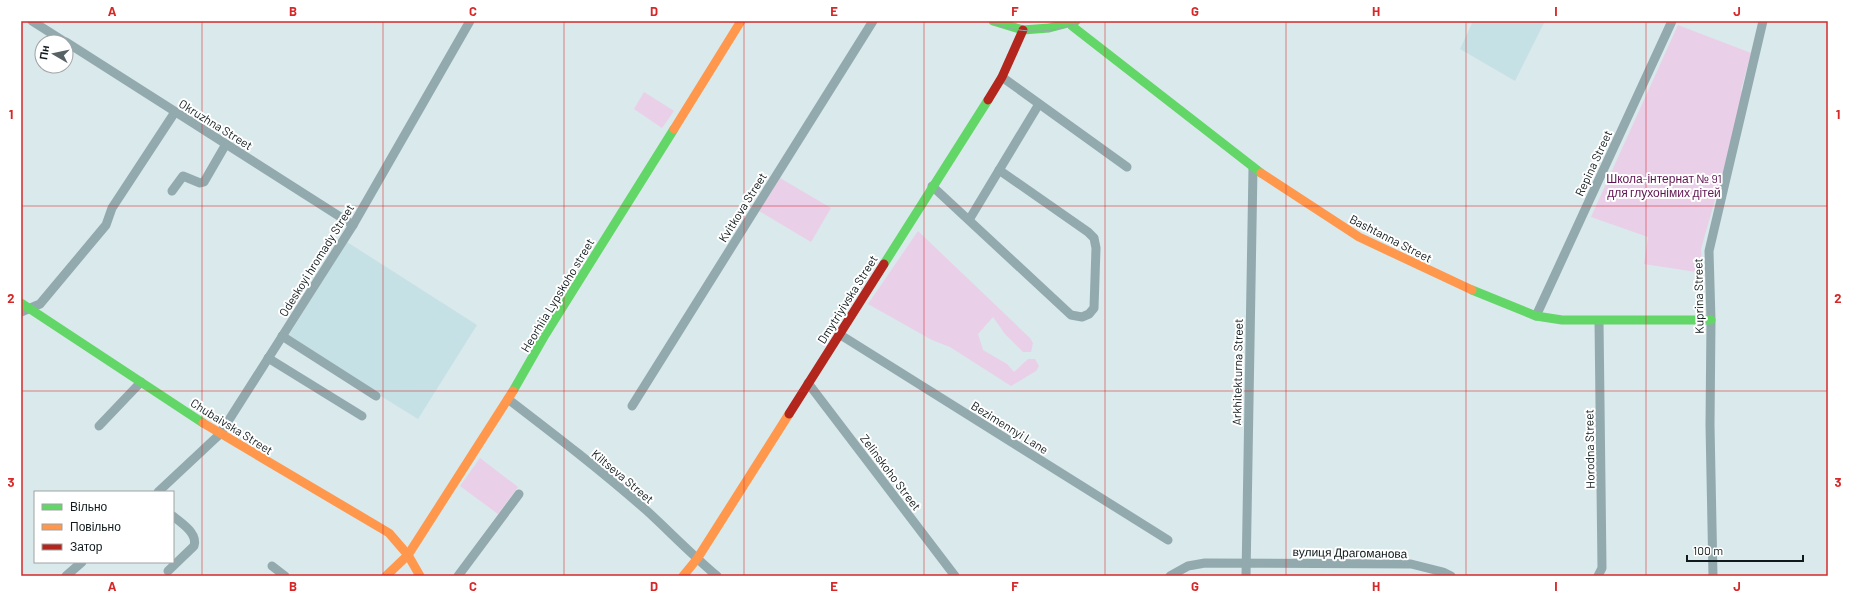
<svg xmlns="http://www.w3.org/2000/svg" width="1849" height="597" viewBox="0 0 1849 597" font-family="Barlow,sans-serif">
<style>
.built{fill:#c6e1e5}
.green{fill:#eacfe8}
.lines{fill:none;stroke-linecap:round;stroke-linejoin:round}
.street{stroke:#92aaae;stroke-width:9}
.fast{stroke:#63d668;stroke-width:9}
.slow{stroke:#ff974d;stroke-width:9}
.jam{stroke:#b3261e;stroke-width:9}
.tram{stroke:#97a9ac;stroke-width:1}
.grid{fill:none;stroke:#d62828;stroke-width:1;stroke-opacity:0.55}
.labels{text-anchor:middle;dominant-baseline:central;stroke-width:4;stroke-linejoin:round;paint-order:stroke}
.street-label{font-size:12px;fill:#101a1c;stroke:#fff}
.park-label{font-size:12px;fill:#611652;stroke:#fff}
.neatline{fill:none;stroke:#d62828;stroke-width:1.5}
.grid-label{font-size:13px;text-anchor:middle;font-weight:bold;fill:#d62828}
</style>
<rect width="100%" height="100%" fill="#dae9eb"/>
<g class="built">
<path d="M1473 21H1545L1515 81 1460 49Z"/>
<path d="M347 242 477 325 418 419 287 338Z"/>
</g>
<g class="green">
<path d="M1678 25 1751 53 1741 90 1745 94 1701 249 1703 273 1644 264 1648 237 1591 217Z"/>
<path d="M644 92 674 111 662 128 634 109Z"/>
<path d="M780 178 831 208 811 242 759 211Z"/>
<path d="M918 231 1030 338 1033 343 1031 352H1023L1005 334 993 317 978 334 983 350 1007 364 1014 372 1028 359H1035L1039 366 1036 371 1011 386 950 347 932 340 868 304Z"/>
<path d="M480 458 518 487 498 514 460 486Z"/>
</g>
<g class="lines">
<g class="street">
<path d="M32 21 65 42"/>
<path d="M66 42 353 225"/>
<path d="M1002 77 1127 167"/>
<path d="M932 186 1071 315 1082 317 1089 314 1094 308 1096 248 1094 238 1088 232 999 170"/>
<path d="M172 191 183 176 200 183 204 182 226 144"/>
<path d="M969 220 1039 104"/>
<path d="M21 312 40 304 106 225 112 208 175 112"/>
<path d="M1536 316 1672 21"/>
<path d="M839 334 1168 540"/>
<path d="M282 336 376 396"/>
<path d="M268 358 362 416"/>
<path d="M808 383 955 576"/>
<path d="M508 399C555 435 602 471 646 510 670 532 692 555 717 576"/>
<path d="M632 406 873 21"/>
<path d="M99 426 141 382"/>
<path d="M158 492 220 434 353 225 470 21"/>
<path d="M272 566 285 576"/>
<path d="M168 571 194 546C198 533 182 524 173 516"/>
<path d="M66 576 82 562"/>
<path d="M458 576 519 494"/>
<path d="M1170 576 1188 566 1205 563 1411 564 1443 572 1451 576"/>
<path d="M1246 576 1253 168"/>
<path d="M1598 576 1602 568 1599 321"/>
<path d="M1713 576 1710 425 1711 320 1709 251 1763 21"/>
</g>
<g class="fast">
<path d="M993 21 1023 30 1049 28 1076 21"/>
<path d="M1071 23 1072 26 1261 173"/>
<path d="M884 264 988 100"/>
<path d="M1472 290 1536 316 1562 320H1711"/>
<path d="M21 303 203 423"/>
<path d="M513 391 545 335 674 129"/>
</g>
<g class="slow">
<path d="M674 129 741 21"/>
<path d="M1261 173 1359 237 1472 290"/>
<path d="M203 423 389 533 408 555 420 576"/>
<path d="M386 576 408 555 513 391"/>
<path d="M683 576 697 559 789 414"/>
</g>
<g class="jam">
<path d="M988 100 1002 77 1023 30"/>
<path d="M789 414 884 264"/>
</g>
<path class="tram" d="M987 21C1017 34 1052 35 1083 21"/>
</g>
<path class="grid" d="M202 21V576M383 21V576M564 21V576M744 21V576M924 21V576M1105 21V576M1286 21V576M1466 21V576M1646 21V576M21 206H1828M21 391H1828"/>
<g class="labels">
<g class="street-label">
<text transform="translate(216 124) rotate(32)">Okruzhna Street</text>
<text transform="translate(1593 163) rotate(-65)">Repina Street</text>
<text transform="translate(742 207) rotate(-58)">Kvitkova Street</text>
<text transform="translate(1391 238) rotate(27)">Bashtanna Street</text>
<text transform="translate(316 260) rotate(-58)">Odeskoyi hromady Street</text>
<text transform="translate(557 295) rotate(-59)">Heorhiia Lypskoho street</text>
<text transform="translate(1698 296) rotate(-91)">Kuprina Street</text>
<text transform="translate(847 299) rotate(-58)">Dmytriyivska Street</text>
<text transform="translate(1237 372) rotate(-89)">Arkhitekturna Street</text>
<text transform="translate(232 426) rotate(32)">Chubaivska Street</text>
<text transform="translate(1010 427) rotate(32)">Bezimennyi Lane</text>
<text transform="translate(1589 449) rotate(-91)">Horodna Street</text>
<text transform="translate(891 472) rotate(53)">Zelinskoho Street</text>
<text transform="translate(623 476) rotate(40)">Kiltseva Street</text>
<text transform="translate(1350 552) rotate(1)">вулиця Драгоманова</text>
</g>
<g class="park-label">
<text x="1664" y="178">Школа-інтернат № 91<tspan x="1664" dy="14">для глухонімих дітей</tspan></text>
</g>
</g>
<rect width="1849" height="597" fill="none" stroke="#ffffff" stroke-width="44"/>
<rect x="34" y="491" width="140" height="72" fill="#ffffff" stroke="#9fa3a4"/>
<rect x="42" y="504" width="20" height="6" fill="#63d668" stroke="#9fa3a4"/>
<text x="70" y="511" font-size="12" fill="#101a1c">Вільно</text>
<rect x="42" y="524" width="20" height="6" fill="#ff974d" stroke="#9fa3a4"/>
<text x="70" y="531" font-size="12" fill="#101a1c">Повільно</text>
<rect x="42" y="544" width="20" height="6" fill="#b3261e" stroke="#9fa3a4"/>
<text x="70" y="551" font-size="12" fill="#101a1c">Затор</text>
<g transform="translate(54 54) rotate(279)"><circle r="19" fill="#ffffff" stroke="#9fa3a4"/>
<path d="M0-3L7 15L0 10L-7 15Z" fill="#576264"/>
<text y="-6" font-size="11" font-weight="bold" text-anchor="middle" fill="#101a1c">Пн</text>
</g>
<path d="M1687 555v6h116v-6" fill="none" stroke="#101a1c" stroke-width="2"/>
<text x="1693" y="555" font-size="12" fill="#101a1c" stroke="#ffffff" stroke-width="3" paint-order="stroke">100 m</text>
<rect x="22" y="22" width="1805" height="553" class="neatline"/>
<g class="grid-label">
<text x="112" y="16">A</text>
<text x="293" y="16">B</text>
<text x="473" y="16">C</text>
<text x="654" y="16">D</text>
<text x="834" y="16">E</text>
<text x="1015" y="16">F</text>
<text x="1195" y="16">G</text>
<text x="1376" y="16">H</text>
<text x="1556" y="16">I</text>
<text x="1737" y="16">J</text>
<text x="11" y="119">1</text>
<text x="1838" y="119">1</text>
<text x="11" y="303">2</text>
<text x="1838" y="303">2</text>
<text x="11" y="487">3</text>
<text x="1838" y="487">3</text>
<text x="112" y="591">A</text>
<text x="293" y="591">B</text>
<text x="473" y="591">C</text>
<text x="654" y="591">D</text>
<text x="834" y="591">E</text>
<text x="1015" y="591">F</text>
<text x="1195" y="591">G</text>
<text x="1376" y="591">H</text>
<text x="1556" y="591">I</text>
<text x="1737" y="591">J</text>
</g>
</svg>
